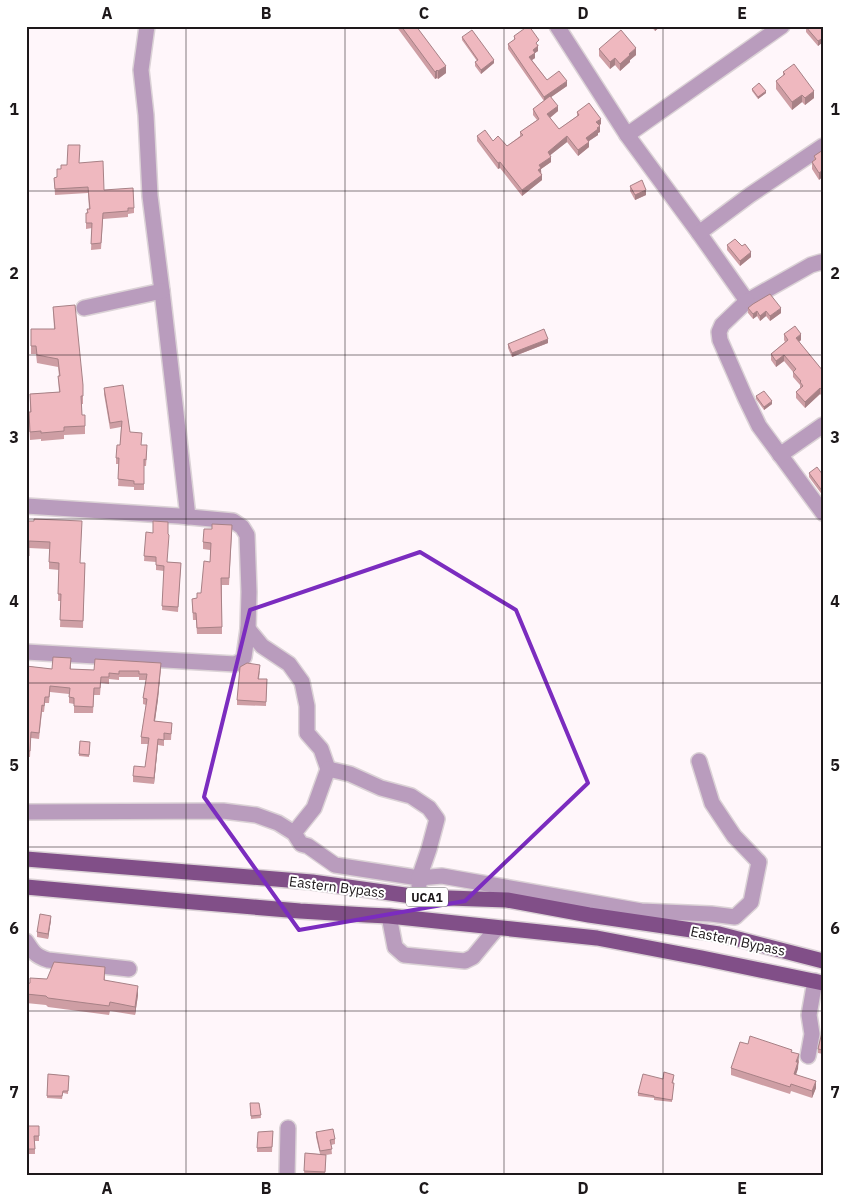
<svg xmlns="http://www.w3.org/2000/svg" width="849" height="1202" viewBox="0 0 849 1202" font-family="'IBM Plex Sans',sans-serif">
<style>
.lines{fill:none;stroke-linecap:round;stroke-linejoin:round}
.minor-casing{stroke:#dbd2d6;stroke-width:18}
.major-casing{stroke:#dbd2d6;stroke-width:18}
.minor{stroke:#b99cbd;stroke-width:15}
.major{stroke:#814f88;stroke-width:15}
.wall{fill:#ce9ea4}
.shaded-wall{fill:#a78186}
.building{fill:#efb8bf;stroke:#a78186}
.marked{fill:none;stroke:#7b2cbf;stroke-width:4;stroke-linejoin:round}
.grid{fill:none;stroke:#1d181a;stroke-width:1;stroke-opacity:0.55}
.labels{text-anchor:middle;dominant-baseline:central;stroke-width:4;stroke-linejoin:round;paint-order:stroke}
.shield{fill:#fff;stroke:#615d5f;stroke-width:1}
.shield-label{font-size:12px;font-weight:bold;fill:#1d181a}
.street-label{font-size:14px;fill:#1d181a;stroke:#fff}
.neatline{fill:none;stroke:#1d181a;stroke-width:2}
.grid-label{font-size:16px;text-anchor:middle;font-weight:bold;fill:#1d181a}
</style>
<rect width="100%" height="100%" fill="#fff6fa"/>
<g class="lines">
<g class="minor-casing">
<g id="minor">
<path d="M147 26 141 70 146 115 150 196 162 291 188 517"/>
<path d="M557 26 627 135 699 233 747 301 811 265 821 262 823 263"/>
<path d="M627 135 782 26"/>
<path d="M699 233 750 195 823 146"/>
<path d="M747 301 722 325 719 332 720 340 745 397 759 426 823 513"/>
<path d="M84 308 162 291"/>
<path d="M780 455 823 425"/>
<path d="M26 506 179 516 233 521 242 527 247 535 249 592 248 629 244 657 241 661 235 664 26 652"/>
<path d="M248 629 262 646 289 664 302 682 307 706V733L321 749 328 769"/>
<path d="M26 812 223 811 256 815 278 823 294 833 301 844 308 846 335 865 419 878V886"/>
<path d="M294 833 314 808 328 769 350 774 381 788 411 796 429 808 437 819 429 849 419 878 442 876 641 911 711 914 735 917 751 902 759 862 734 836 712 803 699 761"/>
<path d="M389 916 395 947 404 955 465 961 473 957 497 928"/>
<path d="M26 941C33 952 35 956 48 960L129 969"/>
<path d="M808 1056 812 1034 809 1015 815 981"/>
<path d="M287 1176 288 1128"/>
</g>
</g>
<g class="major-casing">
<g id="major">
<path d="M26 859 312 882 419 897 507 900 589 915 719 934 823 961"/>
<path d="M26 887 170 900 300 911 367 915 389 916 597 938 702 958 823 983"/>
</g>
</g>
<use href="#minor" class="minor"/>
<use href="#major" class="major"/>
</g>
<g class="wall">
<path d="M396 26H416L446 73 438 79 437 78 435 79Z"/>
<path d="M651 26H661L655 31Z"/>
<path d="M823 26V42L818 46 806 32V27Z"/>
<path d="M514 36 539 45 538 46V51L535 53V58L532 60 547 80 567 86 551 97 558 111 550 118 559 129 577 116V112L601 124 599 125 600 132 598 133V135L589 141V147L578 156 567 142 550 155 551 162 541 169 542 180 522 196 500 168 498 169 477 141V136L507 146 520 136V132L537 120 533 115V109L544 101 508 49V44L514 40Z"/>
<path d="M462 37 494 63 481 74 475 66V62L477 61 462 40Z"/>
<path d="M599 49 636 55 630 60V62L620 71 615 65 610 69 599 56Z"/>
<path d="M783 72 814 98 805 105 802 102 792 110 776 89V81L783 76Z"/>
<path d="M752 89 766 93 758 99 752 91Z"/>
<path d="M823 150 819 180 812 169V162L814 160V156Z"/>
<path d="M79 163 104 190 134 208V213L128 214V217L103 219 101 249 91 250 92 228 86 229V213H87L89 209 88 193 55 195 54 178 57 177Z"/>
<path d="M630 186 646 195 635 200 630 191Z"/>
<path d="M727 245 742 246 751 257 740 266 727 250Z"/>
<path d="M53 307 83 385V404H82V415L85 426V434L64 435V439L41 441V439L30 440 29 420V412H30V394L59 392 58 376H59L58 367 37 363 36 354H31V329H54Z"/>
<path d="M748 308 781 313 770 321 766 316 760 321 757 316 753 319 748 313Z"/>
<path d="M784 334 801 340 799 342 823 371V394L821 395 820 394 805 408 796 398V392L800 388V385L793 377V372L784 361 776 367 771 360V354L785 342 784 340Z"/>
<path d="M548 343 512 357 508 348V344Z"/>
<path d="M104 388 130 432 147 452 146 466H144V490H134V487L118 486 119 464H116V458L120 445 121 427 110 429 104 394Z"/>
<path d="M756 396 772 404 764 410 756 399Z"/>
<path d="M809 473 823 475V496L809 477Z"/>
<path d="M26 521 80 563H85L83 628 60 627 61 601H58L59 570 49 569V549L29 548V563H26Z"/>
<path d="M146 532 167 562 181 563 178 612 162 610 164 571 156 570V562L144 561Z"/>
<path d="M232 532 229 585H222V634H197L196 620H193L192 599 197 598 201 593 210 562V550L203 549V542Z"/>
<path d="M71 664V669L94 670 161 669 158 699 155 721 172 723 171 740H164V746L158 745 154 784 133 782V776L145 767 148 744H141V737L146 705 143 704V698L146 680H139V677H119V680L109 679V684L101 683 100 695H94L93 713H74V704L69 703V694L50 692 49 703H45L44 712H42L39 739 31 738 30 757H26V666L52 669Z"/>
<path d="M260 670 259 679H267L266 706 237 705V700Z"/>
<path d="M90 742 89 757 79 756V754Z"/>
<path d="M51 920 48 939 37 937V932Z"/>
<path d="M105 976V980L138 995 135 1015 110 1011 109 1015 48 1007 46 1005 26 1003V984L47 979Z"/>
<path d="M823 1028V1054L818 1053V1049Z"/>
<path d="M748 1044 792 1052 799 1061 796 1074 816 1088 812 1098 791 1091 790 1094 731 1075V1068Z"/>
<path d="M48 1074 69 1076 68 1094 63 1093 62 1099 47 1098Z"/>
<path d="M674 1077 673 1083 672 1102 654 1100V1098L638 1096V1093L663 1079Z"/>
<path d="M259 1103 261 1118 251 1119 250 1106Z"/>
<path d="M26 1126H39V1141H35V1154H26Z"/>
<path d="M273 1131 272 1152H257V1148Z"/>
<path d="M316 1132 335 1139V1144L331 1145 332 1154 326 1155 325 1176H304L305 1153 320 1154 316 1137Z"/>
</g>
<g class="shaded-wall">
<path d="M655 26H661L655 31Z"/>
<path d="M823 38V42L818 46V41Z"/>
<path d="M538 46V51L535 53V58L529 62V57L533 50Z"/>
<path d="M636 48V55L630 60V62L620 71V64L629 54Z"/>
<path d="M615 58V65L610 69V62Z"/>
<path d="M494 60V63L481 74V70Z"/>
<path d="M446 66V73L438 79V71Z"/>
<path d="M437 70V78L435 79V72Z"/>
<path d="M567 81V86L544 102V97Z"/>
<path d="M766 91V93L758 99V97Z"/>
<path d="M814 91V98L805 105V98Z"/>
<path d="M802 95V102L792 110V102Z"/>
<path d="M558 106V111L547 120V114Z"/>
<path d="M601 119V124L596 127V122Z"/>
<path d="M600 126V132L598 133V135L586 143V138Z"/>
<path d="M567 136V142L548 157V152Z"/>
<path d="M589 142V147L578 156V150Z"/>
<path d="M551 157V162L541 169V173L538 170 539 165Z"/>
<path d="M500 162V168L498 169V163Z"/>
<path d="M823 170V177L819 180V173Z"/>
<path d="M542 175V180L522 196V190Z"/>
<path d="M646 190V195L635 200V195Z"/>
<path d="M751 252V257L740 266V261Z"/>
<path d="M781 308V313L770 321V316Z"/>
<path d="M757 311V316L753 319V314Z"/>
<path d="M766 311V316L760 321V316Z"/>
<path d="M801 334V340L796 344V338Z"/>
<path d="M548 339V343L512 357V353Z"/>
<path d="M784 355V361L776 367V361Z"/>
<path d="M820 388V394L805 408V402Z"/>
<path d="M772 401V404L764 410V407Z"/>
<path d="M161 663 158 699 154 727V721Z"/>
<path d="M158 739V745L154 784V778Z"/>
<path d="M51 916V920L48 939V934Z"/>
<path d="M138 986V995L135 1015V1007Z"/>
<path d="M799 1054 798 1069 794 1080V1074L796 1062Z"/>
<path d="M816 1081V1088L812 1098V1091Z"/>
</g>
<g class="building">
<path d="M401 26H416L446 66 438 71 437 70 435 72Z"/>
<path d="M528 26H529L539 40 536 43 538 46 533 50 535 53 529 57 547 80 559 71 567 81 544 97 508 44 515 39 514 36Z"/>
<path d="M807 26H823V38L818 41 806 27Z"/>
<path d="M472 30 494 60 481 70 475 62 478 60 462 37Z"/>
<path d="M621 30 636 48 629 54 630 55 620 64 615 58 610 62 599 49Z"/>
<path d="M794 64 814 91 805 98 802 95 792 102 776 81 785 74 783 72Z"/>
<path d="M759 83 766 91 758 97 752 89Z"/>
<path d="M550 96 558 106 547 114 559 129 579 115 577 112 589 103 601 119 596 122 600 126 597 128 598 129 586 138 589 142 578 150 567 136 548 152 551 157 539 165 541 168 538 170 542 175 522 190 500 162 498 163 477 136 485 130 493 141 498 136 507 146 523 135 520 132 539 119 533 109Z"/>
<path d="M68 145H80L79 163 103 161 104 190 133 188 134 208H128V211L103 213 101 243 91 244 92 223H86V213H88L87 209H90L88 187 55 189 54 178 57 177V169H61V165H67Z"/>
<path d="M823 150V170L819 173 812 162 816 159 814 156Z"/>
<path d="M642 180 646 190 635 195 630 186Z"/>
<path d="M735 239 742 246 745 244 751 252 740 261 727 245Z"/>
<path d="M770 294 781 308 770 316 766 311 760 316 757 311 753 314 748 308 753 304Z"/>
<path d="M75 305 83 385V396H81L82 415H85V426L64 427V431L41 433V431L30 432 29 412H31L30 394 60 392 58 376H60L58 359 37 355 36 346H31V329H55L53 307Z"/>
<path d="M795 326 801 334 796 338 823 371V388L821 389 820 388 805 402 796 392 803 386 800 382 801 381 793 372 796 369 784 355 776 361 771 354 788 340 784 334Z"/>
<path d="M544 329 548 339 512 353 508 344Z"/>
<path d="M123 385 130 432 142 433 141 445H147L146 460 144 459V484H134V481L118 479 119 458H116L117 445H120L122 421 110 423 104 388Z"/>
<path d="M764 391 772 401 764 407 756 396Z"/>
<path d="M817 467 823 475V492L809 473Z"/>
<path d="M34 519 82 521 80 563H85L83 621 60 620 61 594H58L59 563 49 562 50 542 29 541V556H26V521H34Z"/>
<path d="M153 521 168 522V534L169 535 167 562 181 563 178 607 162 606 164 566 156 565V557L144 556 146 532 153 533Z"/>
<path d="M212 524 232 525 229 578H221L222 627 197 628 196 613H193L192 599 197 598V593H201L204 561 210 562 211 543 203 542 204 529H212Z"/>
<path d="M53 657 71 658 70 669 94 670 95 659 161 663 158 692 154 721 172 723 171 734 164 733V740L158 739 154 778 133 776 134 766 145 767 149 738 141 737 147 699 143 698 147 674H139V671H119V674L109 673V677H101L100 688H94L93 707 74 706V698L69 697 70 688 50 686 49 697H45L44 706 42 705 39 733 31 732 30 751H26V706L28 696H26V666L52 669Z"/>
<path d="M247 663 260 665 258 679H267L266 702 237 700 240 667Z"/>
<path d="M80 741 90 742 89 755 79 754Z"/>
<path d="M40 914 51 916 48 934 37 932Z"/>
<path d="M54 962 105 967 104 980 138 986 135 1007 110 1002 109 1006 48 998 46 996 26 994V984L30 983V978L47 979Z"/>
<path d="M823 1028V1050L818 1049Z"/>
<path d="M750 1036 792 1050 791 1052 799 1054 796 1062H798L794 1074 816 1081 812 1091 791 1084 790 1087 731 1068 740 1042 748 1044Z"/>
<path d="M664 1072 674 1075 672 1083H674L672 1100 654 1097V1096L638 1093 643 1074 663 1079Z"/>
<path d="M48 1074 69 1076 68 1091H63L62 1096H47Z"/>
<path d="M250 1103H259L261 1115 251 1116Z"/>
<path d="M26 1126H39V1136H34L35 1149H26Z"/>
<path d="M333 1129 335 1139 330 1140 332 1149 320 1151 316 1132Z"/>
<path d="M273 1131 272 1147 257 1148 258 1132Z"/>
<path d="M305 1153 326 1155 325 1172 304 1171Z"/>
</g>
<path class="marked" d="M420 552 516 610 588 783 465 901 299 930 204 797 250 610Z"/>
<path class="grid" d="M186 26V1176M345 26V1176M504 26V1176M663 26V1176M26 191H823M26 355H823M26 519H823M26 683H823M26 847H823M26 1011H823"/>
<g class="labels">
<rect class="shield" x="406" y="887.5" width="42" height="19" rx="4"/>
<g class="shield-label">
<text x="427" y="897">UCA1</text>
</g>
<g class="street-label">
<text transform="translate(337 887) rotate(7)">Eastern Bypass</text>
<text transform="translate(738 941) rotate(12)">Eastern Bypass</text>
</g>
</g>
<rect width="849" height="1202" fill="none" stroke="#ffffff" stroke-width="55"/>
<rect x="28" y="28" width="794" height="1146" class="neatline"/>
<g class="grid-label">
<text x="107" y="19">A</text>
<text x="266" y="19">B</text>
<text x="424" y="19">C</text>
<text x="583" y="19">D</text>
<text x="742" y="19">E</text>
<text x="14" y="115">1</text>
<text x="835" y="115">1</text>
<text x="14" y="279">2</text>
<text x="835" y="279">2</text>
<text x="14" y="443">3</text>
<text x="835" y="443">3</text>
<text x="14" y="607">4</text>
<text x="835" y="607">4</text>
<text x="14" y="771">5</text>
<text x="835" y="771">5</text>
<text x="14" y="934">6</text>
<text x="835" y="934">6</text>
<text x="14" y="1098">7</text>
<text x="835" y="1098">7</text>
<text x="107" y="1194">A</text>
<text x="266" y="1194">B</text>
<text x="424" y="1194">C</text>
<text x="583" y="1194">D</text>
<text x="742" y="1194">E</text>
</g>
</svg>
